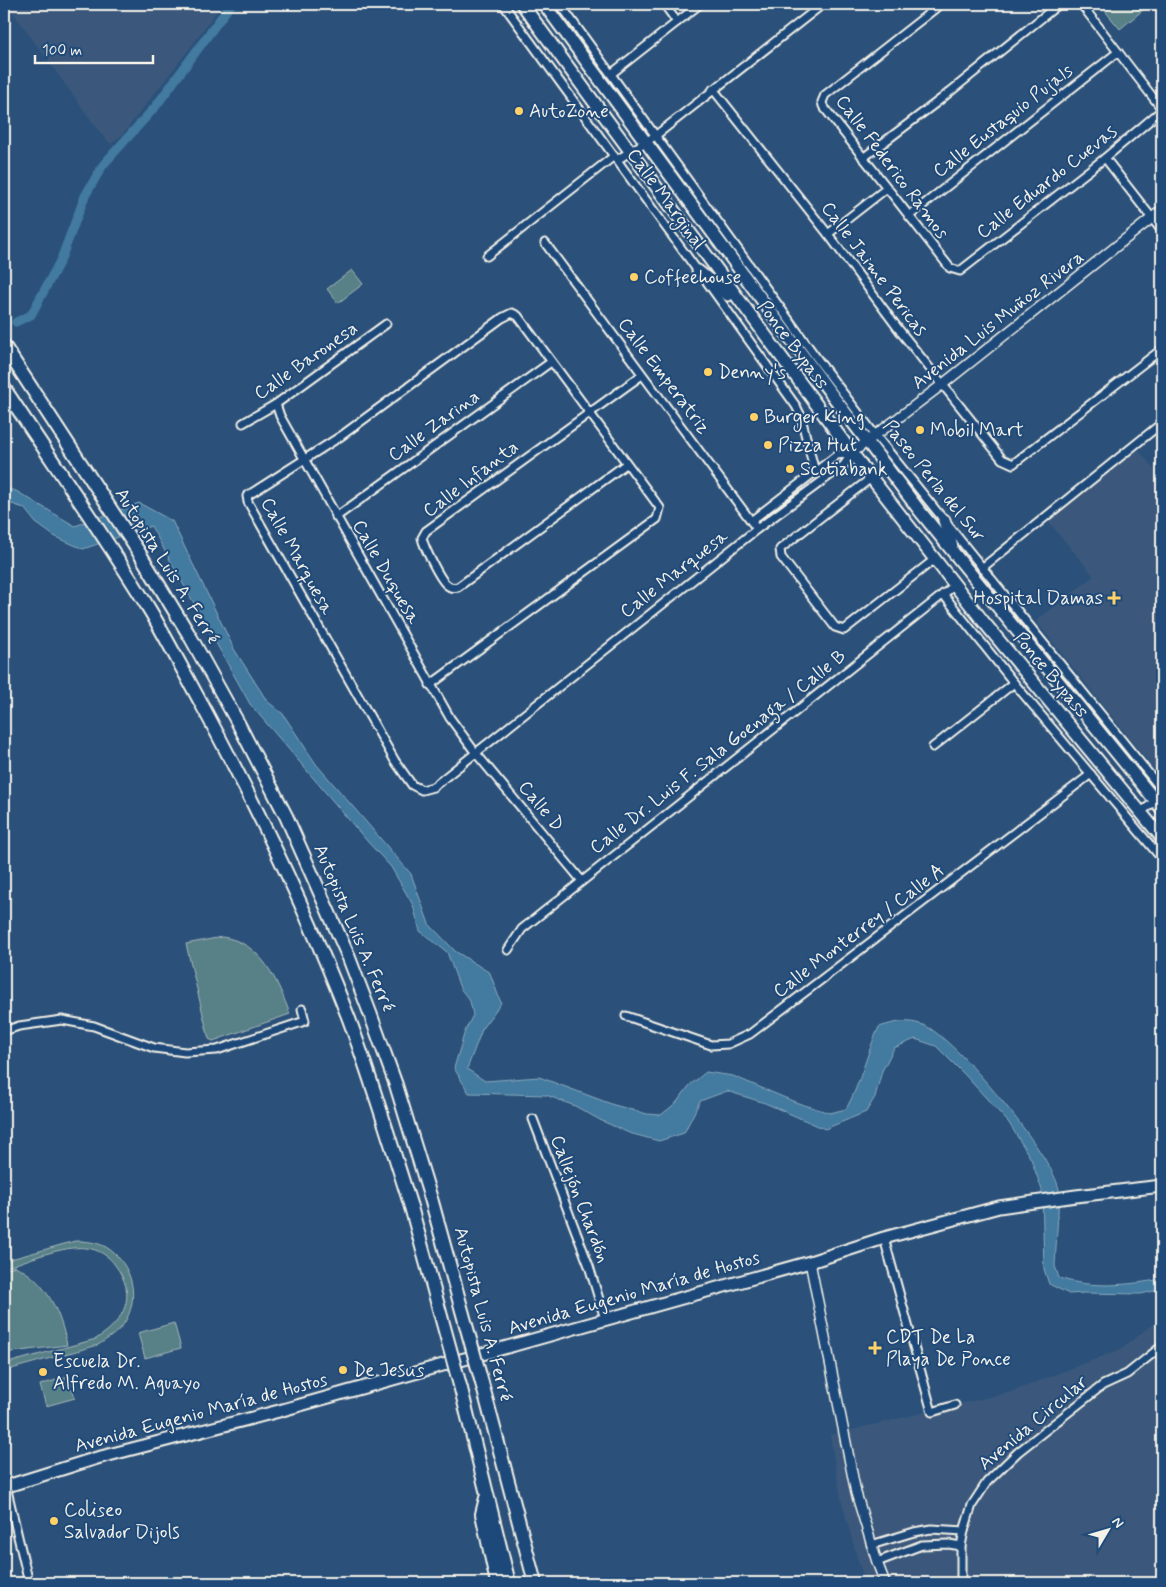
<svg xmlns="http://www.w3.org/2000/svg" width="1166" height="1587" viewBox="0 0 1166 1587" font-family="Mynerve,sans-serif">
<style>
.built{fill:#3a597b}
.green{fill:#588087;stroke:#a6b8b8}
.water{fill:#437aa0;stroke:#8aaabd}
.lines{fill:none;stroke-linecap:round;stroke-linejoin:round}
.canal{stroke:#437aa0;stroke-width:9}
.minor-casing{stroke:#f4f1e8;stroke-width:11}
.tertiary-casing{stroke:#f4f1e8;stroke-width:12}
.primary-casing{stroke:#f4f1e8;stroke-width:15}
.trunk-casing{stroke:#f4f1e8;stroke-width:15}
.motorway-casing{stroke:#f4f1e8;stroke-width:16}
.minor{stroke:#1f4a7a;stroke-width:7}
.tertiary{stroke:#1f4a7a;stroke-width:9}
.primary{stroke:#1f4a7a;stroke-width:11}
.trunk{stroke:#1f4a7a;stroke-width:11}
.motorway{stroke:#1f4a7a;stroke-width:12}
.motorway-bridge-casing{stroke:#f4f1e8;stroke-width:16;stroke-linecap:butt}
.motorway-bridge{stroke:#1f4a7a;stroke-width:12}
.poi-dot{fill:#ffd166;stroke:#1f4a7a;stroke-width:2}
.labels{text-anchor:middle;dominant-baseline:central;stroke-width:4;stroke-linejoin:round;paint-order:stroke}
.poi-label{font-size:19px;fill:#f4f1e8;stroke:#1f4a7a;text-anchor:start}
.street-label{font-size:19px;fill:#f4f1e8;stroke:#1f4a7a}
</style>
<rect width="100%" height="100%" fill="#2b517a"/>
<filter id="ink" filterUnits="userSpaceOnUse"><feTurbulence type="fractalNoise" baseFrequency=".02" numOctaves="2"/><feDisplacementMap in="SourceGraphic" scale="10" xChannelSelector="R" yChannelSelector="G"/><feConvolveMatrix kernelMatrix="1 2 1 2 8 2 1 2 1" color-interpolation-filters="sRGB"/></filter>
<g filter="url(#ink)">
<g class="built">
<path d="M7 4H222L187 52 122 135 111 144 102 135Z"/>
<path d="M1139 450 1162 480V779L1036 621 1094 576 1047 520 1133 453Z"/>
<path d="M1162 1317V1583H867L859 1564 841 1499 830 1435 1011 1392 1121 1349Z"/>
</g>
<g class="green">
<path d="M1103 4H1148L1149 5 1120 29 1101 6Z"/>
<path d="M352 270 363 284 338 303 327 289Z"/>
<path d="M222 937C262 942 278 982 290 1014L213 1041 209 1039 186 944Z"/>
<path d="M75 1241C86 1241 96 1242 106 1247 133 1264 141 1299 123 1325 116 1334 107 1339 98 1345L4 1371V1364L96 1339C125 1321 138 1295 115 1265 109 1256 98 1249 86 1248 63 1245 26 1261 4 1268V1261Z"/>
<path d="M15 1266C47 1281 60 1312 67 1345L4 1353V1270Z"/>
<path d="M174 1323 181 1348 145 1358 138 1333Z"/>
<path d="M69 1376 75 1398 46 1406 40 1385Z"/>
</g>
<path class="water" d="M4 488 16 491 75 526 139 503 172 521 234 649 267 701 283 714 316 764 411 874 429 924 455 951 490 973 501 1003 483 1027 467 1069 485 1081 539 1077 614 1105 647 1114 661 1115 676 1103 690 1085 706 1072 733 1076 795 1102 830 1113 846 1109C861 1083 866 1054 879 1027 896 1022 906 1019 923 1025 953 1035 1055 1158 1059 1190 1060 1197 1058 1206 1058 1213 1057 1230 1056 1248 1055 1266L1059 1278C1092 1289 1129 1285 1162 1279V1289L1141 1294 1085 1293 1069 1294 1049 1284 1044 1269 1042 1190 1031 1159 1009 1123 965 1075 936 1046 915 1039 894 1048 882 1071 875 1097 866 1112 825 1129 765 1103 727 1091 700 1101 684 1133 659 1141 629 1133 600 1120 575 1106 546 1095 469 1093 454 1068 465 1031 473 1015 470 1001 460 988 447 952 420 931 413 905 391 867 367 841 250 704 151 526 83 549 54 536 36 523 24 508 9 503H4Z"/>
<g class="lines">
<path class="canal" d="M16 322 31 315 61 259 85 196 103 165 156 106 231 4"/>
<g class="minor-casing">
<g id="minor">
<path d="M503 4 700 274"/>
<path d="M560 4 821 364 876 436 1162 790"/>
<path d="M664 4 677 22"/>
<path d="M941 4 825 95 822 102 823 106 950 268 960 271 1105 158 1162 110"/>
<path d="M1081 4 1162 109"/>
<path d="M611 74 700 4"/>
<path d="M713 89 828 234 900 331 1002 459 1013 464 1162 349"/>
<path d="M863 158 941 99 1059 4"/>
<path d="M1105 158 1162 231"/>
<path d="M617 160 655 136 823 4"/>
<path d="M909 216 1118 52"/>
<path d="M828 234 887 188"/>
<path d="M545 243 757 529"/>
<path d="M487 256 614 156"/>
<path d="M707 282 796 406 800 414 815 472"/>
<path d="M276 404 280 416 450 718 475 752 582 881"/>
<path d="M243 423 276 404 386 324"/>
<path d="M626 464 458 587C453 588 451 588 447 585 440 580 424 547 422 538L426 531 642 375"/>
<path d="M871 478 780 549 781 557 835 627 844 630 935 559"/>
<path d="M336 517 551 362"/>
<path d="M982 568 1162 423"/>
<path d="M943 594 1014 683 1162 859"/>
<path d="M430 685 657 519 660 508 518 316 512 313 502 318 341 436 247 496 248 502 395 761 412 785 422 790 433 787 757 529 844 465 852 453 837 455 751 521"/>
<path d="M933 747 1014 683"/>
<path d="M1141 812 1162 796"/>
<path d="M508 950 522 929 955 585"/>
<path d="M626 1016 711 1045 728 1044 750 1034 1091 774"/>
<path d="M4 1031 19 1026 62 1020 94 1026 154 1048 185 1052 217 1050 305 1021 302 1009"/>
<path d="M533 1119 589 1266 605 1319"/>
<path d="M884 1238 932 1412 955 1405"/>
<path d="M6 1486 29 1583"/>
<path d="M871 1545 914 1532 931 1529 964 1531"/>
<path d="M877 1562 922 1545 949 1544 961 1546"/>
<path d="M961 1583V1546L964 1531 972 1505 987 1482 1018 1452 1103 1385 1127 1374 1162 1346"/>
</g>
</g>
<g class="tertiary-casing">
<g id="tertiary">
<path d="M852 453 943 384 1162 210"/>
<path d="M810 1262 856 1493 877 1562 885 1583"/>
</g>
</g>
<g class="primary-casing">
<path id="primary" d="M4 1487 97 1458 279 1411 810 1262 884 1238 999 1207 1076 1196 1162 1186"/>
</g>
<g class="trunk-casing">
<g id="trunk">
<path d="M522 4 852 453 983 621 1162 838"/>
<path d="M544 4 829 391 919 510 1162 809"/>
<path d="M698 271 728 295"/>
<path d="M944 520 952 547"/>
</g>
</g>
<g class="motorway-casing">
<g id="motorway">
<path d="M4 346 140 554 191 638 238 723 286 816 349 958 370 1013 396 1085 432 1202"/>
<path d="M4 388C53 463 105 536 151 612 169 643 185 674 202 705 257 807 307 911 349 1019 372 1081 391 1144 411 1207"/>
<path d="M482 1383 535 1583"/>
<path d="M461 1389 509 1583"/>
<path d="M486 1498 482 1514 497 1583"/>
</g>
</g>
<use href="#minor" class="minor"/>
<use href="#tertiary" class="tertiary"/>
<use href="#primary" class="primary"/>
<use href="#trunk" class="trunk"/>
<use href="#motorway" class="motorway"/>
<g class="motorway-bridge-casing">
<g id="motorway-bridge">
<path d="M432 1202 482 1383"/>
<path d="M411 1207 461 1389"/>
</g>
</g>
<use href="#motorway-bridge" class="motorway-bridge"/>
</g>
</g>
<g class="poi-dot">
<circle cx="519" cy="111" r="5"/>
<circle cx="634" cy="277" r="5"/>
<circle cx="708" cy="372" r="5"/>
<circle cx="754" cy="417" r="5"/>
<circle cx="920" cy="430" r="5"/>
<circle cx="768" cy="445" r="5"/>
<circle cx="790" cy="469" r="5"/>
<path d="M1111.5 590.5h5v5h5v5h-5v5h-5v-5h-5v-5h5z"/>
<path d="M872.5 1340.5h5v5h5v5h-5v5h-5v-5h-5v-5h5z"/>
<circle cx="343" cy="1370" r="5"/>
<circle cx="43" cy="1372" r="5"/>
<circle cx="54" cy="1521" r="5"/>
</g>
<g class="labels">
<g class="poi-label">
<text x="529" y="111">AutoZone</text>
<text x="644" y="277">Coffeehouse</text>
<text x="718" y="372">Denny's</text>
<text x="764" y="417">Burger King</text>
<text x="930" y="430">Mobil Mart</text>
<text x="778" y="445">Pizza Hut</text>
<text x="800" y="469">Scotiabank</text>
<text x="1103" y="598" text-anchor="end">Hospital Damas</text>
<text x="886" y="1337">CDT De La<tspan x="886" dy="22">Playa De Ponce</tspan></text>
<text x="53" y="1361">Escuela Dr.<tspan x="53" dy="22">Alfredo M. Aguayo</tspan></text>
<text x="353" y="1370">De Jesus</text>
<text x="64" y="1510">Coliseo<tspan x="64" dy="22">Salvador Dijols</tspan></text>
</g>
<g class="street-label">
<text transform="translate(1003 121) rotate(-38)">Calle Eustaquio Pujals</text>
<text transform="translate(892 167) rotate(53)">Calle Federico Ramos</text>
<text transform="translate(1047 182) rotate(-38)">Calle Eduardo Cuevas</text>
<text transform="translate(666 199) rotate(54)">Calle Marginal</text>
<text transform="translate(874 269) rotate(53)">Calle Jaime Pericas</text>
<text transform="translate(998 320) rotate(-38)">Avenida Luis Muñoz Rivera</text>
<text transform="translate(793 345) rotate(53)">Ponce Bypass</text>
<text transform="translate(306 361) rotate(-35)">Calle Baronesa</text>
<text transform="translate(664 376) rotate(53)">Calle Emperatriz</text>
<text transform="translate(434 426) rotate(-36)">Calle Zarina</text>
<text transform="translate(471 479) rotate(-37)">Calle Infanta</text>
<text transform="translate(934 481) rotate(51)">Paseo Perla del Sur</text>
<text transform="translate(297 556) rotate(61)">Calle Marquesa</text>
<text transform="translate(167 566) rotate(58)">Autopista Luis A. Ferré</text>
<text transform="translate(386 572) rotate(60)">Calle Duquesa</text>
<text transform="translate(674 574) rotate(-38)">Calle Marquesa</text>
<text transform="translate(1051 675) rotate(50)">Ponce Bypass</text>
<text transform="translate(718 752) rotate(-38)">Calle Dr. Luis F. Sala Goenaga / Calle B</text>
<text transform="translate(541 806) rotate(50)">Calle D</text>
<text transform="translate(354 928) rotate(67)">Autopista Luis A. Ferré</text>
<text transform="translate(859 931) rotate(-37)">Calle Monterrey / Calle A</text>
<text transform="translate(580 1199) rotate(69)">Callejón Chardón</text>
<text transform="translate(634 1293) rotate(-16)">Avenida Eugenio María de Hostos</text>
<text transform="translate(483 1314) rotate(75)">Autopista Luis A. Ferré</text>
<text transform="translate(201 1413) rotate(-15)">Avenida Eugenio María de Hostos</text>
<text transform="translate(1033 1423) rotate(-40)">Avenida Circular</text>
</g>
</g>
<rect width="1166" height="1587" fill="none" stroke="#1f4a7a" stroke-width="20"/>
<rect x="10" y="10" width="1146" height="1567" fill="none" stroke="#f4f1e8" stroke-width="2" filter="url(#ink)"/>
<g transform="translate(1108 1530) rotate(52)" stroke="#1f4a7a" stroke-width="4" paint-order="stroke">
<path d="M0-4L9 19L0 12L-9 19Z" fill="#f4f1e8"/>
<text y="-8" font-size="14" font-weight="bold" text-anchor="middle" fill="#f4f1e8">N</text>
</g>
<path d="M35 55v8h118v-8" fill="none" stroke="#f4f1e8" stroke-width="2.5"/>
<text x="42" y="55" font-size="15" fill="#f4f1e8" stroke="#1f4a7a" stroke-width="4" paint-order="stroke">100 m</text>
</svg>
